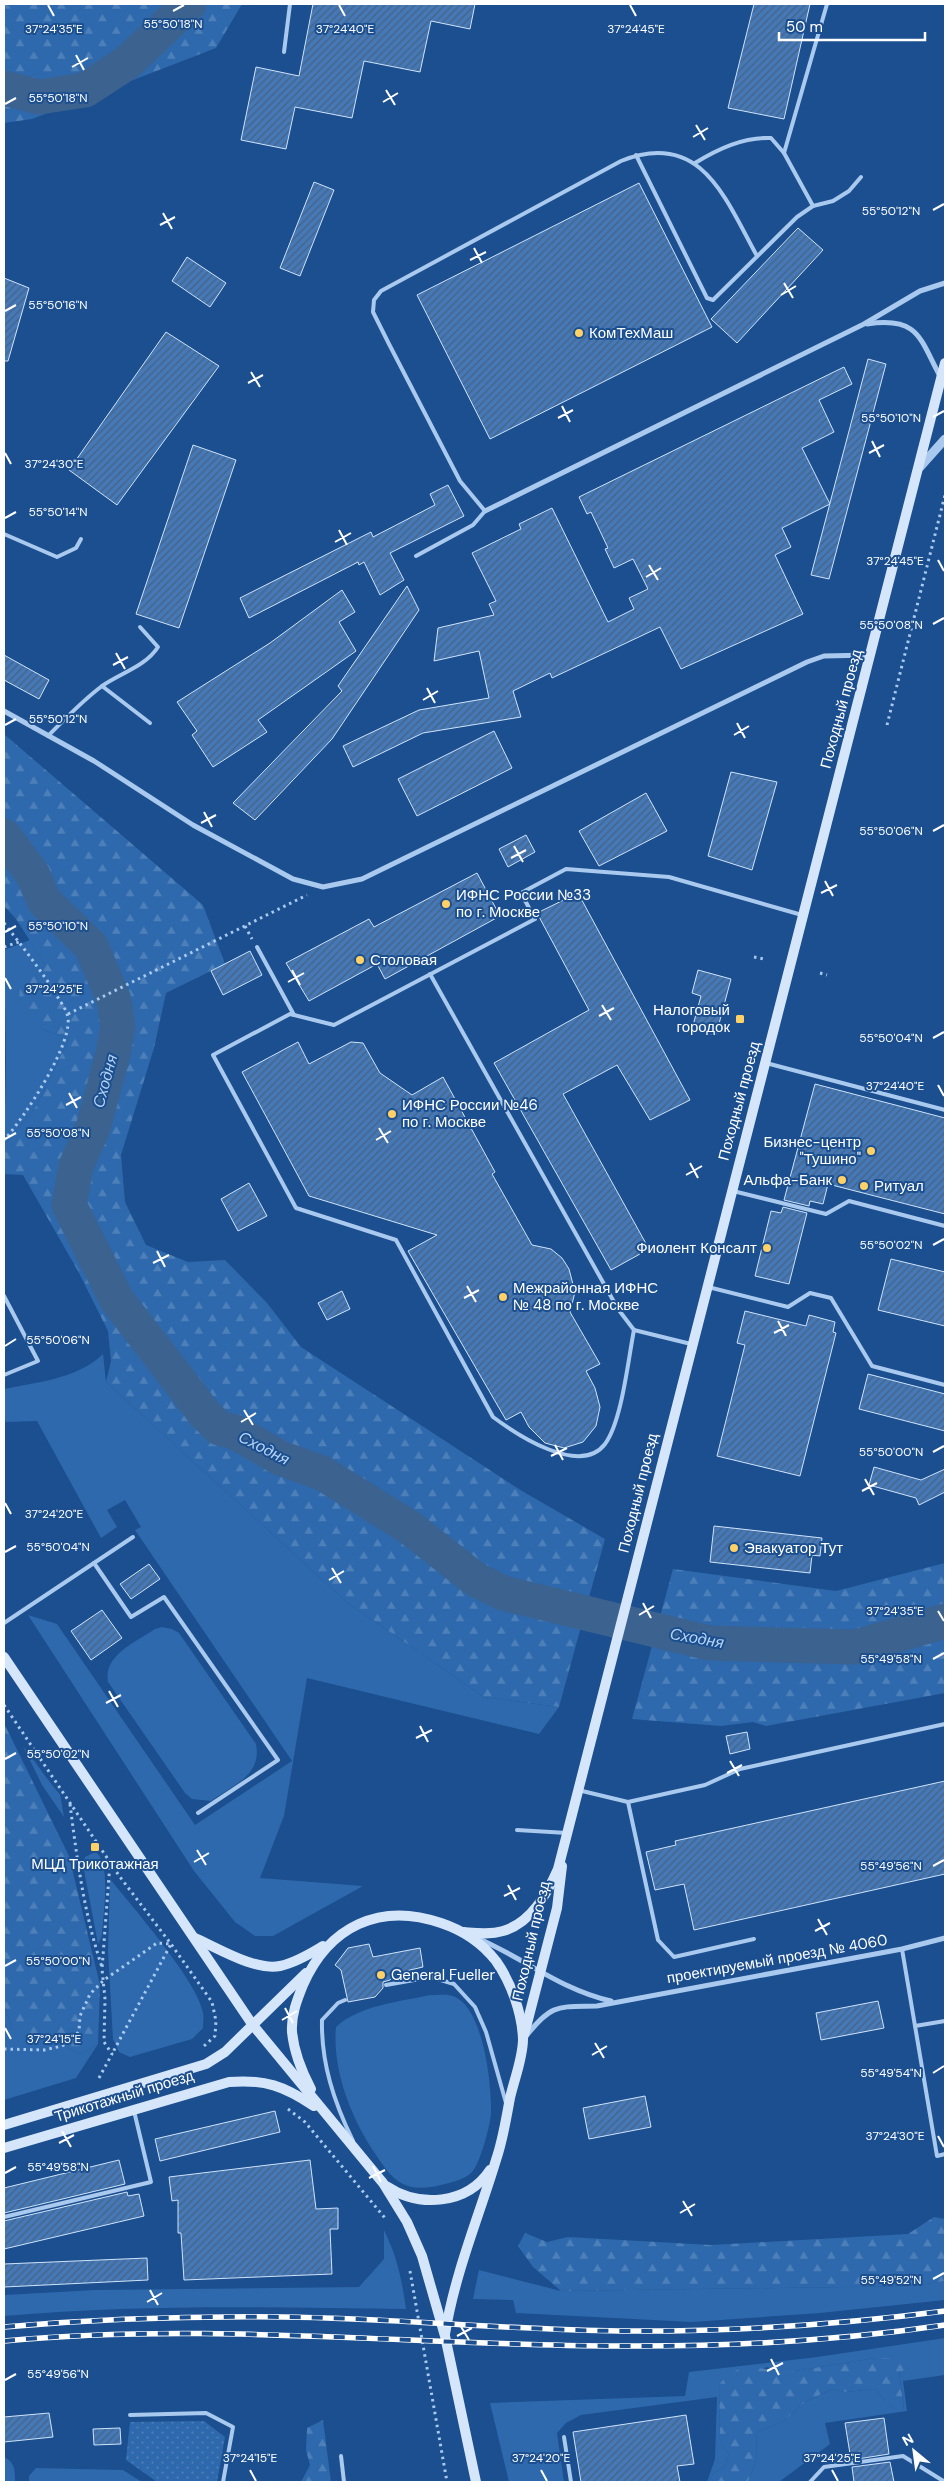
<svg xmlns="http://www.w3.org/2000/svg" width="949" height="2486" viewBox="0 0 949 2486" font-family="'DM Sans',sans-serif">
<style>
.grass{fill:#2e69ad}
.forest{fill:url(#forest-firs)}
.park{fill:url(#park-dots)}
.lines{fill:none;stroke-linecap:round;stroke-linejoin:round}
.river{stroke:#3c6290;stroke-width:35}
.building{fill:url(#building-hatch);stroke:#cfe3fa}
.path{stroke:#a9c9ee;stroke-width:3;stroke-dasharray:2.5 4;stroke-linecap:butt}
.service{stroke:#a9c9ee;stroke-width:4}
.minor{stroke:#a9c9ee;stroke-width:5}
.tertiary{stroke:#a9c9ee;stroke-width:9}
.secondary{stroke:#d6e6fa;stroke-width:10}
.rail-casing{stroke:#fff;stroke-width:5.5}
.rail{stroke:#1b4f8f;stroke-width:4;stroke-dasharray:11;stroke-linecap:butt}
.ticks{fill:none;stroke:#fff;stroke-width:2}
.poi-dot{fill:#ffd166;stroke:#1b4f8f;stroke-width:2}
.labels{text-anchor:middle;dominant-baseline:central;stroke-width:4;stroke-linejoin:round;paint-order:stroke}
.poi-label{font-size:15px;fill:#fff;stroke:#1b4f8f;text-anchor:start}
.street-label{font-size:15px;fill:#fff;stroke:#1b4f8f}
.water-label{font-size:16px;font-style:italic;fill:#b5d3f5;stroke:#1b4f8f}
.ticks-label{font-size:12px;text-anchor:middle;fill:#fff;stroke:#1b4f8f;stroke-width:4;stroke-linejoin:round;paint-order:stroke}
</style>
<defs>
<pattern id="forest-firs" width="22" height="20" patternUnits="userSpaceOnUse" patternTransform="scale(1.25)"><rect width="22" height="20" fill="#2e69ad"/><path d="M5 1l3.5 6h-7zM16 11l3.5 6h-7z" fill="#4d80b9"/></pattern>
<pattern id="park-dots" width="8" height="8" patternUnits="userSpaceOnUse" patternTransform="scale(1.25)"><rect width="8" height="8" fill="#2e69ad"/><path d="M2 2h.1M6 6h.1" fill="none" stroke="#4d80b9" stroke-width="1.8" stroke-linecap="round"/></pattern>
<pattern id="building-hatch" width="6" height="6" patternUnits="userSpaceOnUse" patternTransform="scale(1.25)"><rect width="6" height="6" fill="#4478b7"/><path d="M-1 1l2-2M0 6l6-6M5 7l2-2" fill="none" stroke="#486282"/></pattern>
</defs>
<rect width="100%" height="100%" fill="#1b4f8f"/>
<g class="grass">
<path d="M30 940 45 964 41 1029 69 1039 35 1108 4 1145 6 1061 4 950Z"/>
<path d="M103 1354 106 1382 348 1603 484 1697 559 1707 539 1734 307 1678 284 1816 260 1878 363 1886 273 1936H255L235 1922 194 1871 28 1615 57 1624 195 1825 292 1761 135 1530 141 1527 125 1500 107 1510 117 1527 101 1538 37 1421 6 1422 4 1418V1389C38 1382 77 1379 103 1354Z"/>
<path d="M162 1627 172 1629 179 1633 256 1744C262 1776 233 1785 211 1801L192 1799 185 1793 108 1682C103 1655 136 1642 155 1629Z"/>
<path d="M23 1746C30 1754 56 1792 60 1794L64 1817 42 1785Z"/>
<path d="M95 1852C112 1860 103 1918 102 1936L98 1944 83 1865 85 1857Z"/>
<path d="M110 1879C131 1905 199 1983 203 2013 204 2018 203 2023 203 2028L192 2039 130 2057 119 2052 113 2039 108 1951Z"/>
<path d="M430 1995C437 1995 447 1994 453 1996 484 2007 492 2087 491 2114 490 2126 480 2164 472 2172 465 2180 448 2183 437 2186 402 2193 392 2179 374 2152 351 2118 332 2069 336 2027 360 2005 399 2002 430 1995Z"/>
<path d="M4 2005 12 2027 40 2044 59 2042 80 2055 98 2044 76 2078 4 2100Z"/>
<path d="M384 2230C397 2256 402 2280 406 2309 272 2307 138 2304 4 2316V2295L95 2290 359 2287 384 2259Z"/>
<path d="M479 2270 561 2291 913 2286 945 2281V2300L820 2313 692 2322 516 2313 513 2300 473 2299Z"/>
<path d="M945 2338V2375L903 2381 907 2411 825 2423 830 2444 779 2482H748L756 2461 757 2432 784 2421 805 2402 832 2389 846 2392 875 2389 890 2406 904 2409 899 2371 910 2368 876 2358 794 2371 780 2372 767 2367 719 2385 720 2441 729 2454 725 2467 713 2473 709 2482H707L715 2459 717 2397 581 2415 566 2423 557 2433 564 2482H509L490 2403 685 2396 689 2372 817 2357Z"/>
<path d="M4 2457C15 2462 15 2471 15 2482H4Z"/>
<path d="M36 2468 123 2470 142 2482H29V2476Z"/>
</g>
<g class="forest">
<path d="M4 4H242L216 48 32 119 4 123Z"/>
<path d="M4 734 203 905 225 964 166 993 154 1048 121 1155 125 1202 146 1245 188 1262 225 1260 267 1303 301 1347 522 1491 605 1539 559 1707 484 1697 348 1603 106 1382 111 1361 108 1331 78 1271 23 1175 4 1174V1145L35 1108 69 1039 41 1029 18 1009 21 978 45 964 16 919 4 906Z"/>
<path d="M945 1563V1693L766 1726 753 1722 721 1726 632 1719 673 1569 836 1591Z"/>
<path d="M4 1723 69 1856 100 1985 98 2044 80 2055 59 2042 40 2044 25 2042 12 2027 4 2005Z"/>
<path d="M934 2217 945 2219V2281L913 2286 561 2291 533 2267 518 2246 525 2233 547 2242 568 2237 711 2245 908 2234Z"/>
<path d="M876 2358 905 2359 910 2368 899 2372 904 2410 890 2406 875 2389 846 2392 832 2389 805 2402 784 2421 757 2432 756 2461 748 2482H709L713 2473 725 2467 729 2454 720 2441 719 2385C740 2356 766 2373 794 2371Z"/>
<path d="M323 2420 331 2482H301L310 2465 306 2450 307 2428Z"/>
</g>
<path class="park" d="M204 2421 225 2437 217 2482H157L126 2460 130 2422Z"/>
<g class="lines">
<g class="river">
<path d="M4 88 39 97 85 90 128 62 189 4"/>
<path d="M4 836 33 875 44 901 91 946 114 1000 118 1027 113 1054 93 1128 76 1166 69 1205 117 1300 204 1413 219 1428 235 1432 280 1458 322 1473 409 1527 475 1579 503 1593 709 1643 856 1647 945 1621"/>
</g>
</g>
<g class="building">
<path d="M313 4H475L470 29 431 21 420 72 364 61 352 118 295 107 286 149 241 140 256 67 299 76Z"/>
<path d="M754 4H810L784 119 728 108Z"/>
<path d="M314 182 334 190 300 276 280 268Z"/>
<path d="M639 183 712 327 490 439 417 295Z"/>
<path d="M798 228 823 250 737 343 711 319Z"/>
<path d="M187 257 226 283 210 307 172 281Z"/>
<path d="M4 278 29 288 8 361H4Z"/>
<path d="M166 332 219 366 117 505 69 470Z"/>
<path d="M868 359 886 364 829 579 811 575Z"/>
<path d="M844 367 852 384 819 400 834 432 802 448 830 504 782 528 791 547 775 555 803 614 681 669 660 627 552 678 550 673 513 691 521 717 423 733 353 767 343 746 419 710 489 698 479 651 434 661 438 628 494 615 489 604 496 601 472 553 521 529 519 524 552 508 608 622 634 609 629 598 648 589 633 559 614 568 605 549 608 548 591 512 587 514 579 497Z"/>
<path d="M193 445 236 460 179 628 136 614Z"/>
<path d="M448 485 464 516 390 553 404 580 380 595 364 562 359 565 358 562 249 618 240 598 371 532 373 537 435 505 430 494Z"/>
<path d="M407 586 419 610 332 739 255 820 233 803 342 691 338 686Z"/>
<path d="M342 590 355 612 339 622 356 651 258 720 267 732 213 767 192 735 197 731 177 702 270 643Z"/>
<path d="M4 655 49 680 39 699 4 680Z"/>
<path d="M494 731 512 768 417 816 398 779Z"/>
<path d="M731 772 777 782 752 870 708 856Z"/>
<path d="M646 793 667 831 599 866 579 831Z"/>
<path d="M526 835 535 852 508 867 499 849Z"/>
<path d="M477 873 500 916 385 979 377 964 309 1001 286 963 369 919 374 927Z"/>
<path d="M578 893 690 1100 650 1120 617 1065 563 1094 649 1249 611 1270 494 1063 589 1010 537 913Z"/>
<path d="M250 951 262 975 223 995 211 971Z"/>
<path d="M698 970 731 979 716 1035 692 1029 701 996 692 993Z"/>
<path d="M298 1042 309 1064 351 1042 363 1043 380 1073 412 1095 443 1077 495 1172 492 1174 532 1245 551 1249 562 1258 569 1269 575 1292 570 1312 600 1364 586 1371 595 1388 600 1407 596 1426 583 1442 564 1448 545 1443 529 1427 521 1412 506 1420 408 1251 437 1235 309 1196 242 1072Z"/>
<path d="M815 1084 945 1118V1214L828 1184 823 1204 810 1201 809 1206 784 1200Z"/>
<path d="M249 1183 267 1216 238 1231 221 1199Z"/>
<path d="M783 1207 807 1213 789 1284 755 1276 771 1211 781 1213Z"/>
<path d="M891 1259 945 1272V1326L878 1310Z"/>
<path d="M342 1291 350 1309 327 1320 318 1303Z"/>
<path d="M745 1311 806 1326 809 1315 835 1322 833 1332 836 1333 800 1476 717 1456 745 1345 737 1343Z"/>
<path d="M868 1374 945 1394V1431L859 1409Z"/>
<path d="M874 1467 921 1480 945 1469V1492L919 1505 916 1498 869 1485Z"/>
<path d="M714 1526 822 1538 820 1556 812 1555 810 1573 710 1562Z"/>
<path d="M149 1564 160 1579 131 1599 120 1584Z"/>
<path d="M102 1610 122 1638 91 1660 71 1631Z"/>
<path d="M747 1732 750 1749 730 1754 726 1736Z"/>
<path d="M945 1781V1874L694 1930 684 1884 655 1890 646 1852 676 1845 675 1841Z"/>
<path d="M369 1944 373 1957 420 1948 423 1967 397 1973 390 1980 383 1982V1988L375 1997 348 2002 341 1970 335 1965 348 1948Z"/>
<path d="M878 2001 884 2028 821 2040 816 2013Z"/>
<path d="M645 2096 651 2127 589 2139 583 2108Z"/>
<path d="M275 2111 280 2132 160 2161 155 2139Z"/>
<path d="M119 2160 125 2184 4 2213V2188Z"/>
<path d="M310 2160 316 2209 338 2208V2229H330L332 2274 184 2280 181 2233H178V2200L172 2201 169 2177Z"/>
<path d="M127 2192 128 2196 139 2194 144 2216 4 2249V2221Z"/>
<path d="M147 2258 148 2280 4 2287V2264Z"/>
<path d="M49 2413 53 2437 4 2442V2417Z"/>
<path d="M686 2415 694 2464 677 2466 680 2482H581L573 2432Z"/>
<path d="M884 2418 889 2454 851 2460 845 2423Z"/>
<path d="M120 2428 121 2444 94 2445 93 2429Z"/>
<path d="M890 2462 894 2482H854L852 2467Z"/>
</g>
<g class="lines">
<g class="path">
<path d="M887 725 945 495"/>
<path d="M4 923C22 946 40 969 56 994 59 1000 65 1007 67 1014 77 1039 22 1121 4 1140"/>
<path d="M245 926 252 939"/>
<path d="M4 947 19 942"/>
<path d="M754 957 764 959"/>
<path d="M820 973 827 975"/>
<path d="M68 1014 307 895"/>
<path d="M4 1705 120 1877 171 1944 212 2002 216 2021 215 2036 204 2046"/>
<path d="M70 1804C77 1859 84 1914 102 1967"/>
<path d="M4 2049 44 2050 62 2046 73 2040 79 2031 80 2016 90 1994 104 1980 157 1943 171 1944 112 2054"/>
<path d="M99 2078 112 2054 104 2042 105 1999 102 1969 110 1863"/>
<path d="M288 2109 305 2122 385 2218"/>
<path d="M410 2271 447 2482"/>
</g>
<g class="service">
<path d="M284 52 290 4"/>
<path d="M784 153 827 4"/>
<path d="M636 155 707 298 713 300 797 217 813 206 833 201 849 191 861 177"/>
<path d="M695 163C718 149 743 137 771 138L784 153 813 206"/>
<path d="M4 534 57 557 76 548 81 539"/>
<path d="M416 556 473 525 485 511 460 481 389 344 373 312 374 300 381 291 621 161C701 129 725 198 757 256"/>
<path d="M102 686 150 723"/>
<path d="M48 736C65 719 82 701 102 686 120 673 145 667 158 647L140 627"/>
<path d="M257 947 294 1015"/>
<path d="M430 974 618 1309 634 1330 691 1344"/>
<path d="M766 1063 945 1110"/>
<path d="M733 1191 826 1214 849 1201 945 1226"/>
<path d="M708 1287 788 1307 810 1293 831 1298 872 1366 945 1385"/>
<path d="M4 1296 38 1361 4 1375"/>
<path d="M634 1330C628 1360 622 1421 605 1444 580 1477 516 1434 493 1417L396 1240 296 1208 213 1055 290 1014 334 1025 535 919 521 893 566 869 669 877 802 915"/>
<path d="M94 1563 131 1617 164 1597 278 1760 198 1813"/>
<path d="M4 1623 133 1537"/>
<path d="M578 1790 628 1802 658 1940 674 1957 754 1939"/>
<path d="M628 1802 705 1785 740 1769 945 1724"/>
<path d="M517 1830 567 1833"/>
<path d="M902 1949 937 2156 945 2154"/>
<path d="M386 1985 431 1977 454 1984 475 2007 486 2032 506 2103"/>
<path d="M345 2000 338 2003 322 2020C321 2063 334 2102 353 2141"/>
<path d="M915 2026 945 2021"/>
<path d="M4 2217 151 2182 134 2111"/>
<path d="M130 2415 206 2413 233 2427 223 2482"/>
<path d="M564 2437 571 2482"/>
<path d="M341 2456 344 2482"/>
<path d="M810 2482 824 2467 903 2456 945 2482"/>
</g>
<g class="minor">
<path d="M867 324C920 316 920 340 941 378"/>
<path d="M485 511 864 324 920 291 945 283"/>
<path d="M4 711 94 761 193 825 293 879 323 887 362 879 807 662 824 656 870 655"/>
<path d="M477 1938C522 1957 561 1990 611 2001"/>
<path d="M527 2035C552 2003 559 2007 597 2006L902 1949 945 1938"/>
</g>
<path class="tertiary" d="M920 467 945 439"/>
<g class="secondary">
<path d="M4 1657 252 2024 383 2183 407 2222 422 2256 445 2336 476 2482"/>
<path d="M464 1932C476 1933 490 1935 503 1931 531 1923 547 1894 558 1869L945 363"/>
<path d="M195 1938C218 1948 255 1971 280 1966 295 1963 310 1954 323 1946"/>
<path d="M524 2035 557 1908 562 1866"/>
<path d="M311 2089C302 2072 294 2052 292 2032 291 2015 297 2000 303 1985 329 1926 380 1902 441 1923 462 1930 482 1943 496 1961 511 1982 522 2013 523 2039 523 2058 514 2080 510 2098 506 2119 503 2140 496 2160 478 2219 455 2273 445 2334"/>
<path d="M4 2125 206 2064 225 2052 306 1973"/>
<path d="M4 2148 229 2082C265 2079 284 2086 314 2106"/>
<path d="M386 2186C419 2208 467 2205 490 2170"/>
</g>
<g class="rail-casing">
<g id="rail">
<path d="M4 2327C96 2319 190 2316 283 2317 395 2318 507 2330 619 2331 728 2332 837 2325 945 2311"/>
<path d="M4 2341C208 2322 411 2345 615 2346 725 2347 836 2341 945 2325"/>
</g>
</g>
<use href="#rail" class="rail"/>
</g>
<path class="ticks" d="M48 5 54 16M339 5 345 16M630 5 636 16M173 11 184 5M76 55 84 70M72 67 88 58M386 90 395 105M383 102 398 93M5 104 16 98M696 125 705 140M693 137 708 128M933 210 944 204M163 213 172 229M160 225 175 217M474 248 482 263M470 260 486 252M784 283 793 298M781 295 796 286M5 311 16 305M251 372 260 387M248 383 263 375M562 406 570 422M933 417 944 411M558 418 573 410M872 441 880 457M5 453 11 464M869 453 884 445M5 518 16 512M339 530 347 545M335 542 351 533M938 560 944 571M649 565 658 580M646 577 661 568M933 624 944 618M116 653 125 669M113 665 128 657M427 688 435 703M423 700 438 691M737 723 745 738M5 725 16 719M734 735 749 726M204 812 212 827M201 823 216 815M933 831 944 825M514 846 523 862M511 858 526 850M825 881 833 896M821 893 837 885M5 932 16 926M292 970 300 985M5 978 11 989M288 982 304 973M602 1005 611 1020M599 1016 614 1008M933 1038 944 1032M938 1085 944 1096M69 1093 77 1108M66 1105 81 1097M379 1128 388 1143M5 1139 16 1133M376 1140 391 1131M690 1163 698 1178M686 1175 702 1166M933 1245 944 1239M157 1251 165 1267M153 1263 169 1255M467 1286 476 1302M464 1298 479 1290M778 1321 786 1336M774 1333 789 1325M5 1346 16 1339M244 1410 253 1425M241 1422 256 1413M555 1445 563 1460M933 1452 944 1446M551 1456 567 1448M865 1479 874 1495M862 1491 877 1483M5 1503 11 1514M5 1552 16 1546M332 1568 341 1583M329 1580 344 1571M643 1603 651 1618M938 1611 944 1621M639 1615 654 1606M933 1659 944 1653M109 1691 118 1707M106 1703 121 1695M420 1726 428 1742M416 1738 432 1730M5 1759 16 1753M730 1761 739 1776M727 1773 742 1765M197 1850 206 1865M194 1862 209 1853M933 1866 944 1860M508 1885 516 1900M504 1896 520 1888M818 1919 827 1935M815 1931 830 1923M5 1966 16 1960M285 2008 293 2023M282 2020 297 2011M5 2028 11 2039M595 2043 604 2058M592 2055 607 2046M933 2073 944 2066M62 2131 71 2147M938 2136 944 2147M59 2143 74 2135M373 2166 381 2182M5 2173 16 2167M369 2178 385 2170M683 2201 692 2216M680 2213 695 2204M933 2279 944 2273M150 2290 158 2305M147 2302 162 2293M460 2325 469 2340M457 2336 472 2328M771 2359 779 2375M767 2371 783 2363M5 2380 16 2374M250 2470 256 2481M541 2470 547 2481M832 2470 838 2481"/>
<g class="poi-dot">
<circle cx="579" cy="333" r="5"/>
<circle cx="446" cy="904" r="5"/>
<circle cx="360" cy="960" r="5"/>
<rect x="735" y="1014" width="10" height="10" rx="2.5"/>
<circle cx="392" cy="1114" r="5"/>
<circle cx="871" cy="1151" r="5"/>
<circle cx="842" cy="1180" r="5"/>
<circle cx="864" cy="1186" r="5"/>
<circle cx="767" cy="1248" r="5"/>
<circle cx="503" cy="1297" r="5"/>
<circle cx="734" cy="1548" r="5"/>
<rect x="90" y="1842" width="10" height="10" rx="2.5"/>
<circle cx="381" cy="1975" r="5"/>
</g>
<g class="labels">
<g class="poi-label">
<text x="589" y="333">КомТехМаш</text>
<text x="456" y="895">ИФНС России №33<tspan x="456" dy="17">по г. Москве</tspan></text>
<text x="370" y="960">Столовая</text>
<text x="730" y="1010" text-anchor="end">Налоговый<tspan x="730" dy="17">городок</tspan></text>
<text x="402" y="1105">ИФНС России №46<tspan x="402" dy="17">по г. Москве</tspan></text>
<text x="861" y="1142" text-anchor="end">Бизнес-центр<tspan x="861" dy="17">"Тушино"</tspan></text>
<text x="832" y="1180" text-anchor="end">Альфа-Банк</text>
<text x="874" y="1186">Ритуал</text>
<text x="757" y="1248" text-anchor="end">Фиолент Консалт</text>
<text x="513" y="1288">Межрайонная ИФНС<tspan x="513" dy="17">№ 48 по г. Москве</tspan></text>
<text x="744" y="1548">Эвакуатор Тут</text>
<text x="95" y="1864" text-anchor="middle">МЦД Трикотажная</text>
<text x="391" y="1975">General Fueller</text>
</g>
<g class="street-label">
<text transform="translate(841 709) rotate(-75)">Походный проезд</text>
<text transform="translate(739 1101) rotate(-75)">Походный проезд</text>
<text transform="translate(638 1493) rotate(-76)">Походный проезд</text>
<text transform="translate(531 1941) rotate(-77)">Походный проезд</text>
<text transform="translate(777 1959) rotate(-10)">проектируемый проезд № 4060</text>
<text transform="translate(124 2096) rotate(-17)">Трикотажный проезд</text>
</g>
<g class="water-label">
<text transform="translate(105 1081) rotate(-75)">Сходня</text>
<text transform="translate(264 1448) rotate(27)">Сходня</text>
<text transform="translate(697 1638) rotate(10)">Сходня</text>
</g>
</g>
<g class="ticks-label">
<text x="173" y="28">55°50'18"N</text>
<text x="54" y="33">37°24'35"E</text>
<text x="345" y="33">37°24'40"E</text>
<text x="636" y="33">37°24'45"E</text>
<text x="58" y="102">55°50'18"N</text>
<text x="891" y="215">55°50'12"N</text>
<text x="58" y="309">55°50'16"N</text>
<text x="891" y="422">55°50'10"N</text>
<text x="54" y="468">37°24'30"E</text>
<text x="58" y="516">55°50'14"N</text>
<text x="895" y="565">37°24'45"E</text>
<text x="891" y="629">55°50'08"N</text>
<text x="58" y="723">55°50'12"N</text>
<text x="891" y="835">55°50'06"N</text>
<text x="58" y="930">55°50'10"N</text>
<text x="54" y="993">37°24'25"E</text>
<text x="891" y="1042">55°50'04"N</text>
<text x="895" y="1090">37°24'40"E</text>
<text x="58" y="1137">55°50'08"N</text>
<text x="891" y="1249">55°50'02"N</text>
<text x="58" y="1344">55°50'06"N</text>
<text x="891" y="1456">55°50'00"N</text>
<text x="54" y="1518">37°24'20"E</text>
<text x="58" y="1551">55°50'04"N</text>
<text x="895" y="1615">37°24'35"E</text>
<text x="891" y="1663">55°49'58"N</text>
<text x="58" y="1758">55°50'02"N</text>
<text x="891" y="1870">55°49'56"N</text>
<text x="58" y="1965">55°50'00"N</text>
<text x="54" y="2043">37°24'15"E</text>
<text x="891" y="2077">55°49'54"N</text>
<text x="895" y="2140">37°24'30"E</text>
<text x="58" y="2171">55°49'58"N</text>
<text x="891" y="2284">55°49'52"N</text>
<text x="58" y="2378">55°49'56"N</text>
<text x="250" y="2462">37°24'15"E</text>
<text x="541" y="2462">37°24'20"E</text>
<text x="832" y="2462">37°24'25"E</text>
</g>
<rect width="949" height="2486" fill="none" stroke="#ffffff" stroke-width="10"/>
<g transform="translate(914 2451) rotate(331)" stroke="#1b4f8f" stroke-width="4" paint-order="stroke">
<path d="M0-4L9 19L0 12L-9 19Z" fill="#ffffff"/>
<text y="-8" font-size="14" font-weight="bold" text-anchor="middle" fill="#ffffff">N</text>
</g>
<path d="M779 32v8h146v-8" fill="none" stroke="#ffffff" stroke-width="2.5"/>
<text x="786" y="32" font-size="15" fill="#ffffff" stroke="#1b4f8f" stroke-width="4" paint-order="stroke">50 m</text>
</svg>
